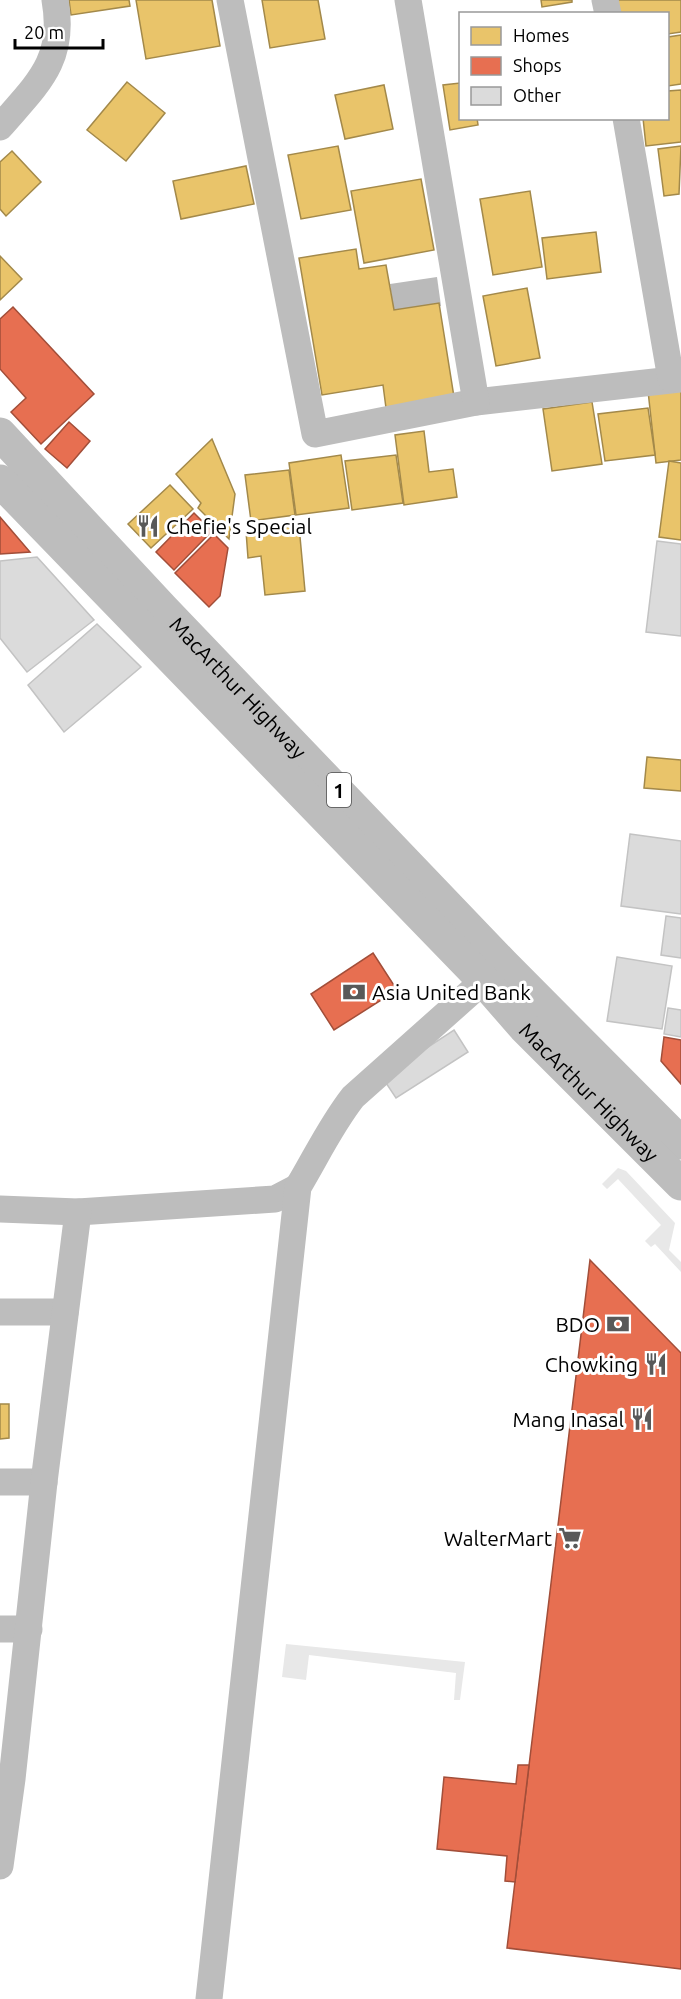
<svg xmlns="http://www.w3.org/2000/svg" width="681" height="1999" viewBox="0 0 681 1999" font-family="Ubuntu,sans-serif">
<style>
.green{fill:#e8e8e8}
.water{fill:#bababa}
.homes{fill:#e9c46a;stroke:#a3894a;stroke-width:1.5}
.shops{fill:#e76f51;stroke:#a24e39;stroke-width:1.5}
.building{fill:#dbdbdb;stroke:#c3c3c3;stroke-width:1.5}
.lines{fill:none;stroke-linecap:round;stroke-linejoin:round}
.minor{stroke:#bdbdbd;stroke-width:27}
.trunk{stroke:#bdbdbd;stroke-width:33}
.labels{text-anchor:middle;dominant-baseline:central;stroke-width:6;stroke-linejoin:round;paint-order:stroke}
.shield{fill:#fff;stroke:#4c4c4c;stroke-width:1.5}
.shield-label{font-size:20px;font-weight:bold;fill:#000}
.poi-label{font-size:21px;fill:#000;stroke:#fff;text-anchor:end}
.street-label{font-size:21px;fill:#000;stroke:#fff}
</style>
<rect width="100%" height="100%" fill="#fff"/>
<g class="green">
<path d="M618 1168 626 1171 675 1223 669 1250 681 1262V1272L655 1244 651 1247 645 1241 661 1225 618 1179 607 1189 602 1184Z"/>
<path d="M286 1644 465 1662 460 1700H454L456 1673 309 1655 306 1680 282 1677Z"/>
</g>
<path class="water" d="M437 277 441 306 394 313 390 284Z"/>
<g class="homes">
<path d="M69 0H129L130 6 71 15Z"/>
<path d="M136 0H212L220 46 146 59Z"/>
<path d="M262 0H318L325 39 270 48Z"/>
<path d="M541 0H572V2L542 7Z"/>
<path d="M613 0H681V32L668 34V14H614Z"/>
<path d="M681 35V84L668 86V37Z"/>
<path d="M127 82 165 113 126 161 87 130Z"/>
<path d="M460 83V118H477L478 125 450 130 443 85Z"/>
<path d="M384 85 393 129 345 139 335 95Z"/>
<path d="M681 90V142L646 146 643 118H668V91Z"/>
<path d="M338 146 351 210 301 219 288 155Z"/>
<path d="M681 146 679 194 664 196 658 149Z"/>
<path d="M12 151 41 182 6 216 0 209V162Z"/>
<path d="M246 166 254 204 181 219 173 181Z"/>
<path d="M421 179 434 250 364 263 351 191Z"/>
<path d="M530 191 542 267 493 275 480 199Z"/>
<path d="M596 232 601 272 547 279 542 238Z"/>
<path d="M356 249 359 269 386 265 394 310 439 303 454 397 386 408 383 385 322 395 299 258Z"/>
<path d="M0 256 22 279 0 300Z"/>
<path d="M527 288 540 358 496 366 483 296Z"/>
<path d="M681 387V460L656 463 648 391Z"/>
<path d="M592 402 602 464 552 471 543 409Z"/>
<path d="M648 408 655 455 605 461 598 414Z"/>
<path d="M424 431 429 472 453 469 457 497 404 505 395 435Z"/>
<path d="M212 439 235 494 229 539 198 508 201 503 176 474Z"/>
<path d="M341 455 349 508 296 515 289 463Z"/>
<path d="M396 455 403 503 352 510 345 461Z"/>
<path d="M669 461 681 463V540L659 537Z"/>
<path d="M289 470 295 515 251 521 245 475Z"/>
<path d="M170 485 193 509 151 548 128 524Z"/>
<path d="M299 526 305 591 265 595 261 556 248 558 246 531Z"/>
<path d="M647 757 681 760V791L644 788Z"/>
<path d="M0 1404H9V1438L0 1439Z"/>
</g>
<g class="shops">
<path d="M13 307 94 394 41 444 11 412 26 398 0 369V319Z"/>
<path d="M69 422 90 441 67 468 45 449Z"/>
<path d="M194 513 212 531 174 570 156 552Z"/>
<path d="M0 517 30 552 0 554Z"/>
<path d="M214 534 228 548 220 596 209 607 175 573Z"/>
<path d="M373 953 397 990 334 1030 311 994Z"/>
<path d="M664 1037 681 1040V1084L661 1061Z"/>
<path d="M590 1260 681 1353V1969L507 1948Z"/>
<path d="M518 1765H529L515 1882 505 1881 507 1856 437 1849 444 1777 516 1784Z"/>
</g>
<g class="building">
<path d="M657 541 681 544V636L646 632Z"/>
<path d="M37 557 94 620 27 672 0 638V561Z"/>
<path d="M97 624 141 667 64 732 28 685Z"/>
<path d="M630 834 681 841V914L621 906Z"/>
<path d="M666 916 681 918V958L661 955Z"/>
<path d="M617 957 672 966 662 1029 607 1021Z"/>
<path d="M668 1008 681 1010V1037L664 1034Z"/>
<path d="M454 1030 468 1052 396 1098 382 1077Z"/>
</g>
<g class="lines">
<g class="minor">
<path d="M230 0 315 434 476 402 681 379"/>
<path d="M408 0 476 402"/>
<path d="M605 0 608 14"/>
<path d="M626 118 671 379"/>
<path d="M0 127C37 84 66 61 55 0"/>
<path d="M0 1209 78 1212 275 1199 298 1187"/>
<path d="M0 1312H65"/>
<path d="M0 1482H44"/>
<path d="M0 1629H29"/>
<path d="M0 1866 12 1779 44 1482 78 1212"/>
<path d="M209 1999 298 1187C316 1157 331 1125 353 1097L499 967"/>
</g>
<g class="trunk">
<path id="s1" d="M0 434 163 609 503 964 681 1143"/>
<path id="s2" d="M0 481 483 980 524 1027 681 1184"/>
</g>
</g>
<defs>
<g id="restaurant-bare" transform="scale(1.8)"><path d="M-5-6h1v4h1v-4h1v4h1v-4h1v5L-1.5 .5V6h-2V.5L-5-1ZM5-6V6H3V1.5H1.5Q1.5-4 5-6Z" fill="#595959" stroke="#fff" stroke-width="2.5" paint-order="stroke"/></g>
<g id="bank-bare" transform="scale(1.8)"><path d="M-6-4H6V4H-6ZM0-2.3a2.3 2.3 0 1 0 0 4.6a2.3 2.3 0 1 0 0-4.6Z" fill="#595959" stroke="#fff" stroke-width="2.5" paint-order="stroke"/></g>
<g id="supermarket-bare" transform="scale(1.8)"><path d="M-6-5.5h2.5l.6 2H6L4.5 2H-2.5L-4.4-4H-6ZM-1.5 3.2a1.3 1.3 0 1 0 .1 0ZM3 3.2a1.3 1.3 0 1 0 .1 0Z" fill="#595959" stroke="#fff" stroke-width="2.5" paint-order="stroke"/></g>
</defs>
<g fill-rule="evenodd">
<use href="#restaurant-bare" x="148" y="526"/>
<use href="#bank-bare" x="354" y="992"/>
<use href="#bank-bare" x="618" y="1324"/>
<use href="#restaurant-bare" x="656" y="1364"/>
<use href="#restaurant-bare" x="642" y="1419"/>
<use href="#supermarket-bare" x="570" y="1538"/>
</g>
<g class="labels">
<rect class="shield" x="327" y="773" width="24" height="34" rx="4.5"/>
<g class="shield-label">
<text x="339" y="790">1</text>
</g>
<g class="poi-label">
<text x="166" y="526" text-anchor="start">Chefie's Special</text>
<text x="372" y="992" text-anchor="start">Asia United Bank</text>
<text x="600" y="1324">BDO</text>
<text x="638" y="1364">Chowking</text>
<text x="624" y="1419">Mang Inasal</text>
<text x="552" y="1538">WalterMart</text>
</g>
<g class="street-label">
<text stroke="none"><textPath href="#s1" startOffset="348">MacArthur Highway</textPath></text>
<text stroke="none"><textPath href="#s2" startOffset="849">MacArthur Highway</textPath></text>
</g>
</g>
<rect x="459" y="12" width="210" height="108" fill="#ffffff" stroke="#999999" stroke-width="1.5"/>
<rect x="471" y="27" width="30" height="18" fill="#e9c46a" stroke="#999999" stroke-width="1.5"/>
<text x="513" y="42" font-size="18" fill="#000000">Homes</text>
<rect x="471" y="57" width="30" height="18" fill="#e76f51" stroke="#999999" stroke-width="1.5"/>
<text x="513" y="72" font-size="18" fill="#000000">Shops</text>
<rect x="471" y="87" width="30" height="18" fill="#dbdbdb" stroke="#999999" stroke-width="1.5"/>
<text x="513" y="102" font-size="18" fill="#000000">Other</text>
<path d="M15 39v9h88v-9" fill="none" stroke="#000000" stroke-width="3"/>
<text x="24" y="39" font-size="18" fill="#000000" stroke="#ffffff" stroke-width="4.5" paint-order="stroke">20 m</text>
</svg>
